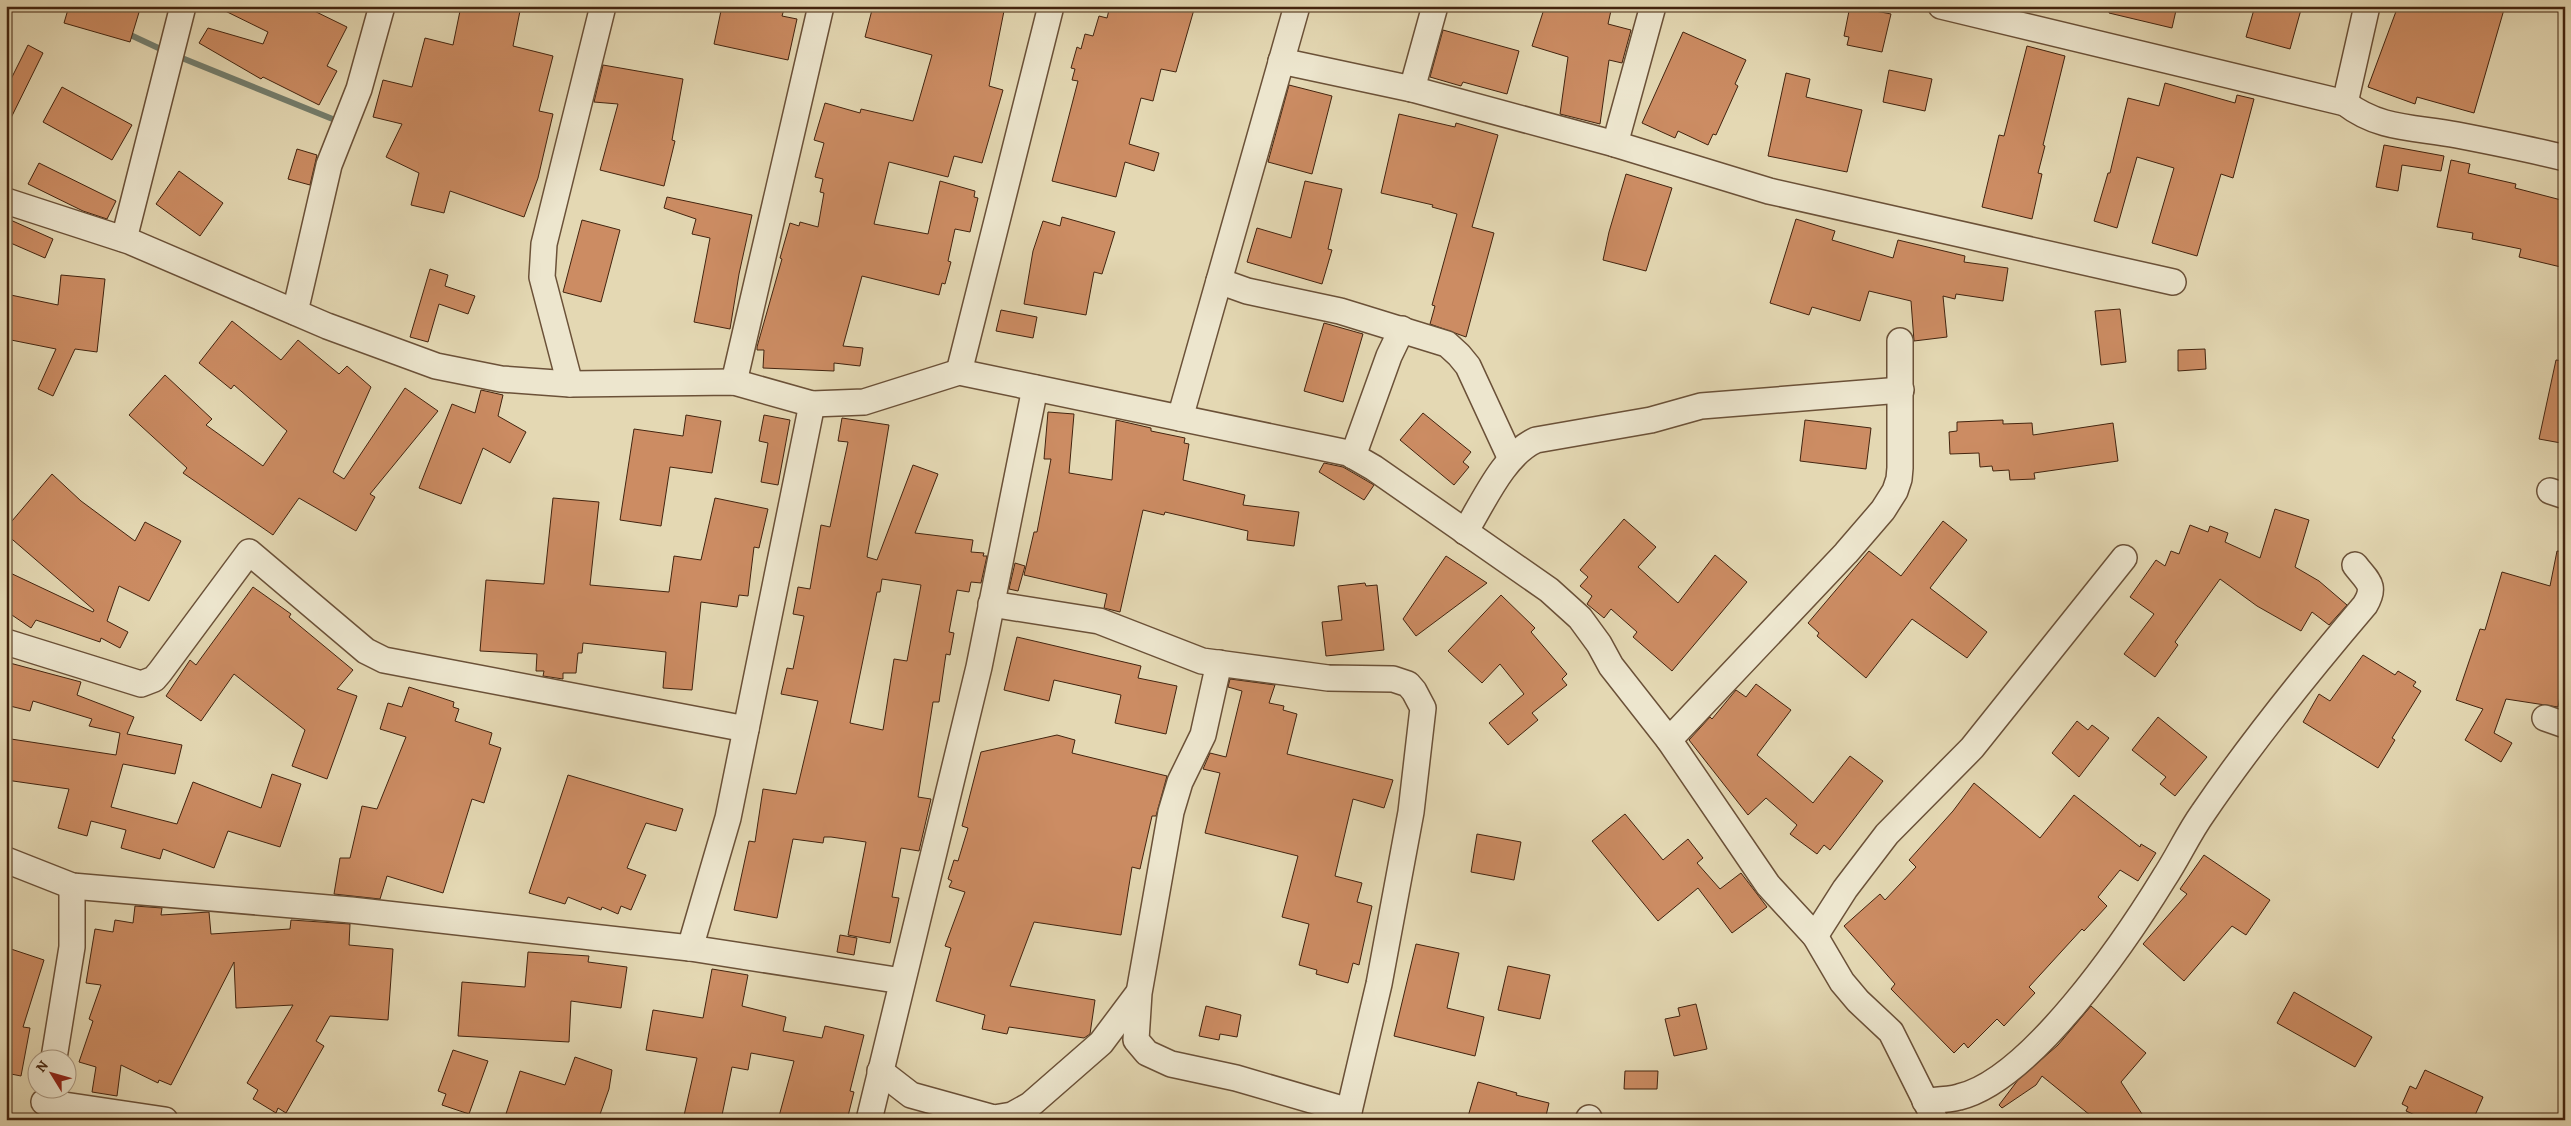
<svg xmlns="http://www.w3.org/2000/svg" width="2571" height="1126" viewBox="0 0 2571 1126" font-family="Alegreya,serif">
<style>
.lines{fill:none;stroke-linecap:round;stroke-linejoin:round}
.stream{stroke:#747e6e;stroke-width:6}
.building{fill:#cc8c63;stroke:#43240f;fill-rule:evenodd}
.street-casing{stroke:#6b5138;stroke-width:28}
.street{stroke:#ede6ce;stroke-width:25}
</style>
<rect width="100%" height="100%" fill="#e4d8b3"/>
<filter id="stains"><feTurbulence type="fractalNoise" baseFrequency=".004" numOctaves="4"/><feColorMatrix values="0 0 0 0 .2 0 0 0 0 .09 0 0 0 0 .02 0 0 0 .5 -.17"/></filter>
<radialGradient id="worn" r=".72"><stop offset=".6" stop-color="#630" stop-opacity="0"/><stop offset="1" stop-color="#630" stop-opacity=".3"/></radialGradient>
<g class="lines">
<g class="stream">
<path d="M124 32 167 52"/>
<path d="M177 56 340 122"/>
</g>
</g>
<g class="building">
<path d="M69 6H131L140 9 130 42 64 23Z"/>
<path d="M215 6H304L347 27 327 66 337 71 319 105 263 77 261 79 199 43 208 28 263 44 268 32Z"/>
<path d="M461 6H521L513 46 553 56 539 111 553 114 538 178 524 217 450 191 444 213 411 205 419 173 386 157 402 124 373 117 383 80 412 87 425 38 453 45Z"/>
<path d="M722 6H785L782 16 797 19 788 60 714 44Z"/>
<path d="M873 6H1005L989 86 1003 90 982 163 954 156 948 177 889 162 874 224 928 234 940 181 975 191 974 197 978 198 970 232 955 229 948 261 951 262 945 284 942 283 939 295 862 276 843 346 863 348 860 366 834 363V371L763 368 764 350H757V347L782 259 780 258 790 223 799 226 800 222 818 227 824 193 820 192 823 179 815 177 824 143 814 140 825 103 860 113 861 109 913 121 932 55 865 37Z"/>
<path d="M1110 6H1195L1176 72 1161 69 1153 101 1141 98 1129 144 1159 153 1154 171 1125 162 1116 197 1052 181 1078 81 1072 80 1075 69 1071 68 1077 47 1081 49 1085 34 1093 36 1099 16 1107 18Z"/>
<path d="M1545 6H1612L1608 24 1631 30 1622 63 1609 60 1600 124 1560 114 1568 57 1532 46Z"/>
<path d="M1850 6 1891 14 1882 52 1847 45 1849 37 1844 36Z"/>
<path d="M2110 6H2177L2172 28 2109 13Z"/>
<path d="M2255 6H2302L2290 49 2246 37Z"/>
<path d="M2398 6H2505L2474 113 2417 97 2415 104 2368 87Z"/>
<path d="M1443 30 1519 51 1507 94 1463 82 1461 86 1430 77Z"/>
<path d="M1683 32 1746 60 1735 84 1738 86 1716 135 1713 134 1708 145 1678 131 1675 138 1642 123Z"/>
<path d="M28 45 43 53 6 128V89Z"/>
<path d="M2027 46 2065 56 2043 145 2045 146 2038 173 2042 174 2032 219 1982 207 1999 135 2004 136Z"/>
<path d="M603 65 683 79 672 140 675 141 664 186 600 170 618 104 594 102Z"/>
<path d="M1889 70 1932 79 1925 111 1883 102Z"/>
<path d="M1786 73 1810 79 1806 97 1862 110 1847 172 1768 156Z"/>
<path d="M2165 83 2235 103 2237 95 2254 99 2233 178 2221 174 2197 256 2152 243 2174 168 2137 157 2117 228 2094 221 2108 173H2110L2128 98 2159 106Z"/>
<path d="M1289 85 1332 96 1312 174 1268 162Z"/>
<path d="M62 87 132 125 112 160 43 122Z"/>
<path d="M1399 114 1455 127 1456 123 1498 135 1472 227 1494 233 1466 337 1430 324 1435 306 1432 305 1457 214 1432 207 1433 205 1381 193Z"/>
<path d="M2384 145 2444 156 2441 171 2402 165 2398 191 2376 187Z"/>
<path d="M297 149 317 155 310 185 288 179Z"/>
<path d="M2451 160 2470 164 2468 173 2516 184 2515 188 2565 201V268L2519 257 2521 249 2472 239 2473 233 2437 227Z"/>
<path d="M39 163 116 201 107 219 83 211 28 184Z"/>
<path d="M179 171 223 203 200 236 156 204Z"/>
<path d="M1626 174 1672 188 1646 271 1603 260 1609 232Z"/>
<path d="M1305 181 1342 189 1328 249 1332 250 1322 284 1247 262 1257 228 1291 238Z"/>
<path d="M667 197 752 215 739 274 730 329 694 322 710 238 692 234 696 219 664 208Z"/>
<path d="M1062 217 1115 232 1102 274 1094 272 1086 315 1024 304 1033 251 1043 221 1060 226Z"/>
<path d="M6 218 53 239 45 258 6 241Z"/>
<path d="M1796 219 1835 231 1832 240 1893 258 1898 240 1965 256 1964 262 2008 268 2003 301 1956 294 1955 299 1943 296 1947 337 1914 341 1911 301 1869 291 1860 321 1812 307 1809 315 1770 303Z"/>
<path d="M582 220 620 230 601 302 563 292Z"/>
<path d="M430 269 448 275 445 286 475 296 468 314 439 304 428 342 410 337Z"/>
<path d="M61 275 105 279 97 352 75 349 53 396 38 389 56 349 6 339V294L58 305Z"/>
<path d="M2120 309 2126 362 2101 365 2095 311Z"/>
<path d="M1001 310 1037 317 1033 338 996 331Z"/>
<path d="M232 321 281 360 298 340 339 374 347 366 371 387 333 472 344 479 405 388 438 411 370 494 375 497 356 531 299 498 273 535 183 473 187 468 129 415 165 375 212 419 206 425 263 466 287 431 234 385 231 389 199 363Z"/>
<path d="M1324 323 1363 334 1343 402 1304 391Z"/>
<path d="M2205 349 2206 369 2178 371V350Z"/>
<path d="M2556 360 2565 361V439H2562L2561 443 2539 439Z"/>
<path d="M481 390 503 395 498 416 526 432 510 463 483 448 461 504 419 488 452 404 475 413Z"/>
<path d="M1048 412 1074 414 1069 473 1112 480 1116 420 1151 428V431L1185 438 1184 443 1189 444 1183 480 1245 495 1243 505 1299 512 1294 546 1247 540 1248 531 1165 512 1164 515 1143 510 1120 612 1104 608 1107 594 1024 575 1034 532H1037L1051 459H1044Z"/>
<path d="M1423 413 1471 452 1463 462 1469 467 1454 485 1400 440Z"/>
<path d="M686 415 721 421 712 473 670 467 661 526 620 520 634 429 683 436Z"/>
<path d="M764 415 790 420 778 485 761 482 768 443 759 441Z"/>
<path d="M842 418 889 425 867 557 877 560 913 465 938 474 915 533 973 540 971 552 984 553 983 556H987L981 583 971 582 969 592 957 590 949 632 954 633 950 655 946 654 939 702H933L918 797 931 799 919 851 901 848 892 897 899 898 890 943 848 935 866 842 831 837H824L823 843 793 839 777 918 734 910 749 841 755 842 763 789 796 794 818 701 781 694 787 668 793 669 804 616 793 614 798 587 810 589 821 525 830 527 848 442 838 441ZM882 579 921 585 907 661 894 659 883 730 850 723 877 592H880Z"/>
<path d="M1805 420 1871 428 1866 469 1800 461Z"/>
<path d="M2003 420V424L2032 423 2033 435 2113 423 2118 461 2034 473 2035 479 2010 480 2009 470 1993 471 1992 466 1980 467 1979 453 1950 454 1949 432 1957 431V422Z"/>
<path d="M1324 463 1343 467 1374 485 1364 500 1319 472Z"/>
<path d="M52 474 81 501 135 541 145 522 181 541 149 601 119 586 107 621 128 632 120 648 101 638 100 642 36 620 31 628 6 611V571L93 612 94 610 6 534V528Z"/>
<path d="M553 498 599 502 590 585 669 592 674 556 701 560 715 498 768 509 759 548 754 547 748 596 739 595 737 607 701 602 692 690 663 688 666 652 583 643 582 653H578L576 673H563V679L543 676 544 671H536L537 654 480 651 486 580 544 584Z"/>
<path d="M2275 509 2309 520 2295 567 2319 581 2347 605 2329 625 2312 612 2301 631 2257 606 2220 579 2175 642 2178 645 2155 677 2124 654 2154 614 2130 597 2156 560 2165 566 2171 551 2179 554 2190 525 2208 532 2210 526 2228 533 2225 542 2260 558Z"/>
<path d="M1624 519 1656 547 1638 567 1678 603 1715 555 1747 582 1672 671 1633 637 1637 632 1611 609 1604 618 1587 604 1592 596 1580 586 1588 577 1580 570Z"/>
<path d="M1943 521 1967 540 1930 588 1987 632 1967 658 1912 619 1866 678 1817 636 1819 633 1808 623 1869 551 1901 576Z"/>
<path d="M2557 551 2565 552V670L2558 707 2506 699 2494 733 2512 743 2501 762 2465 740 2483 709 2456 700 2480 629 2485 630 2502 572 2550 586Z"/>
<path d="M1446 556 1487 583 1416 636 1403 619Z"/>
<path d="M1015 563 1025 566 1018 591 1009 589Z"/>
<path d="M1365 583 1366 586 1377 585 1384 650 1326 656 1322 622 1342 620 1338 586Z"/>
<path d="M253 587 291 614 289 617 353 670 337 689 357 696 327 779 292 766 305 730 234 674 201 721 166 696 190 660 196 665Z"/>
<path d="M1501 595 1535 628 1531 632 1567 674 1562 679 1567 685 1532 713 1538 720 1508 745 1489 723 1524 694 1500 664 1482 683 1448 651Z"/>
<path d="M1017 637 1141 666 1138 678 1177 686 1166 734 1115 723 1121 695 1054 680 1049 701 1004 690Z"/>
<path d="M2363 655 2395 675 2398 671 2416 682 2413 686 2421 691 2392 738 2395 740 2378 768 2303 722 2319 694 2330 701Z"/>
<path d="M6 662 81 682 77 695 134 717 127 734 182 745 175 774 123 764 111 807 177 824 193 782 261 808 272 774 301 784 280 847 228 831 214 868 163 849 160 859 121 848 126 830 91 821 87 836 58 828 69 789 6 780 11 739 116 755 120 733 89 726 92 719 33 701 30 711 6 705Z"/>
<path d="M1230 679 1275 685 1269 703 1284 706 1283 710 1297 714 1287 754 1393 780 1384 808 1353 799 1335 876 1362 883 1357 902 1372 906 1359 965 1353 963 1348 983 1316 974 1317 970 1299 965 1309 924 1282 917 1298 856 1205 833 1220 773 1203 769 1210 753 1226 757 1242 691 1228 687Z"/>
<path d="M1756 684 1791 710 1757 755 1813 803 1850 756 1883 781 1830 850 1824 845 1817 854 1790 834 1797 825 1766 798 1748 815 1689 740 1710 717 1712 719 1736 690 1746 697Z"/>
<path d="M409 687 454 702 453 707 459 709 455 721 492 733 489 744 501 748 484 803 472 799 443 893 387 876 380 899 334 894 340 858H350L362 806 377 809 406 737 380 729 388 703 402 707Z"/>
<path d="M2158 717 2207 757 2175 796 2160 784 2166 777 2132 750Z"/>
<path d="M2077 721 2088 730 2092 725 2109 738 2079 777 2052 753Z"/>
<path d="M1057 735 1075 740 1072 753 1167 776 1156 816H1152L1140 869 1132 867 1121 935 1034 922 1010 986 1095 1000 1090 1034 1084 1038 1009 1027 1007 1034 982 1029 985 1015 936 1001 951 948 945 946 965 892 949 887 952 881 948 879 954 860 958 861 968 828 962 826 981 752Z"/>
<path d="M568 775 683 809 676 831 646 823 627 868 646 875 631 910 621 906 618 914 602 907 601 910 568 897 565 904 529 893Z"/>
<path d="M1974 783 2040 838 2074 795 2140 847 2141 844 2156 853 2138 881 2120 870 2098 897 2107 906 2084 931 2082 929 2029 987 2035 993 2004 1026 1997 1019 1968 1048 1964 1043 1954 1053 1891 989 1895 984 1844 926 1880 894 1885 900 1916 867 1909 860 1953 811Z"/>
<path d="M1625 814 1663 860 1688 839 1703 858 1697 863 1720 889 1741 873 1767 907 1732 933 1698 888 1658 921 1592 841Z"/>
<path d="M1477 834 1521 842 1514 880 1471 872Z"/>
<path d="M2204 855 2270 900 2246 935 2232 926 2184 981 2143 944 2187 894 2180 889Z"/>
<path d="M135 906 162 908 161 915 209 912 211 934 290 929 291 920 350 924 349 945 393 949 388 1020 330 1016 316 1041 324 1046 286 1113 278 1108 276 1113 253 1099 258 1090 247 1083 293 1005 236 1008 234 962 171 1085 159 1080 158 1083 121 1065 117 1096 92 1092 96 1067 79 1062 93 1021 89 1019 101 985 86 983 95 929 113 932 115 920 133 923Z"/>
<path d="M840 935 857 938 854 955 837 952Z"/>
<path d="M1416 944 1459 953 1447 1008 1484 1017 1475 1056 1394 1036Z"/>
<path d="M11 949 44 960 23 1027 30 1028 21 1076 6 1073V964Z"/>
<path d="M528 952 589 956 588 962 627 967 621 1008 571 1001 569 1042 458 1036 462 982 525 987Z"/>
<path d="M1508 966 1550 975 1540 1019 1498 1010Z"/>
<path d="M712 969 748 975 742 1006 786 1017 783 1031 822 1038 825 1026 864 1035 850 1091 854 1092 847 1120H778L794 1061 751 1053 748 1070 732 1067 721 1120H683L697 1058 646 1050 653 1010 703 1018Z"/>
<path d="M2294 992 2372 1037 2355 1067 2277 1023Z"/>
<path d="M1696 1004 1707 1049 1674 1056 1665 1019 1680 1016 1678 1008Z"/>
<path d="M1206 1006 1241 1015 1237 1037 1220 1034 1219 1040 1199 1036Z"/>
<path d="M2091 1006 2146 1053 2121 1082 2146 1120H2096L2042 1076 2036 1085 2002 1108 1999 1105 2018 1080 2058 1045Z"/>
<path d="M453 1050 488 1061 469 1114 442 1105 446 1094 438 1091Z"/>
<path d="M575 1057 612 1070 609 1089 598 1120H504L520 1071 565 1085Z"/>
<path d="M2425 1070 2483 1097 2473 1120H2426L2406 1111 2408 1107 2402 1104 2410 1086 2416 1089Z"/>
<path d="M1625 1071H1658L1657 1089H1624Z"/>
<path d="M1478 1082 1517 1093 1516 1095 1549 1103 1545 1120H1467Z"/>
</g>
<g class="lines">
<g class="street-casing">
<g id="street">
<path d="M1941 6 2345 103C2380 130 2415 127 2457 135 2493 142 2529 149 2565 158"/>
<path d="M1281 61 1412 89 1615 144 1769 191 2173 282"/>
<path d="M1412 89 1435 6"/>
<path d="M2345 103 2367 6"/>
<path d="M1615 144 1653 6"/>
<path d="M6 201 129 241 327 326 436 366 501 379 570 384 734 382 812 404 864 402 959 372 1348 453 1374 468 1549 590 1580 618 1599 644 1611 666 1669 740 1768 885 1815 936 1842 982 1858 1001 1891 1032 1935 1120"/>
<path d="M124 239 183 6"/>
<path d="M1219 281 1247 291 1340 311 1447 344 1459 355 1468 366 1511 459"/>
<path d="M295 312 329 165 359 89 382 6"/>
<path d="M959 372 1051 6"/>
<path d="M734 382 821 6"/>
<path d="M570 384 542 277 544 244 603 6"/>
<path d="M1180 418 1297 6"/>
<path d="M1353 456 1389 356 1402 329"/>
<path d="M2550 491 2565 496"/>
<path d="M1465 532C1483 503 1504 454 1536 440L1651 420 1701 406 1901 390"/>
<path d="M991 604 1099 621 1202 661 1328 678 1393 679 1408 684 1414 691 1423 708 1411 812 1379 984 1347 1120"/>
<path d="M6 642 141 684 154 679 160 672 249 552 366 651 384 660 746 729"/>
<path d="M1219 663 1203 735 1180 782 1171 812 1139 993 1136 1040 1147 1053 1171 1064 1236 1078 1349 1111"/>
<path d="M2545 718 2565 725"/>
<path d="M1669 740 1846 553 1883 510 1895 491 1899 479 1900 468V341"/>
<path d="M6 860 72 886 351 910 690 948 902 981"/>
<path d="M1815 936 1845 889 1887 834 1972 748 2124 558"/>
<path d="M690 948 728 818 812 404"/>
<path d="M54 1058 72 947V886"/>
<path d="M880 1071 911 1095 994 1118 1012 1115 1030 1105 1101 1043 1137 995"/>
<path d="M1925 1101C1936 1100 1948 1100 1959 1097 2031 1080 2126 940 2164 878 2178 857 2188 834 2203 813 2252 741 2308 672 2365 605 2377 585 2367 581 2355 565"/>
<path d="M44 1102 165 1120"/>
<path d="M869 1120 979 667 1035 388"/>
<path d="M1588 1120 1589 1118"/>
</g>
</g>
<use href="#street" class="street"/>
</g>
<rect width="2571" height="1126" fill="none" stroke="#e4d8b3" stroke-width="25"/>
<rect x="8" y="8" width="2556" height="1111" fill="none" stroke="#43240f" stroke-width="2.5"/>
<rect x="12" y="12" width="2546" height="1101" fill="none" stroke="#43240f"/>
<g transform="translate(52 1074) rotate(307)"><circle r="24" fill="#ede6ce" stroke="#a99882"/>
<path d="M0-4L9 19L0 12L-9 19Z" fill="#8f2418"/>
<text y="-8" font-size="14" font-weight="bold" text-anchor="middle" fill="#43240f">N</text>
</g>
<rect width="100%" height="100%" filter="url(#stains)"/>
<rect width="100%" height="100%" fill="url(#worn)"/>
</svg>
